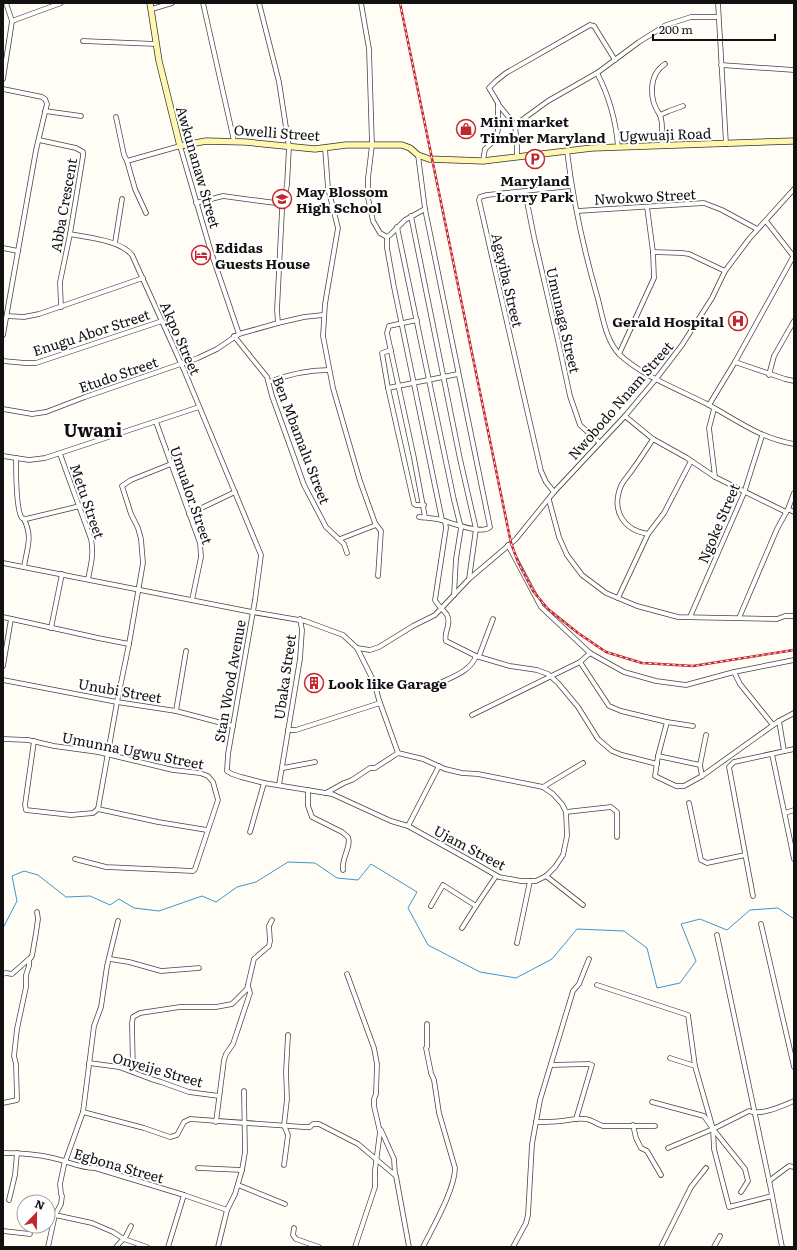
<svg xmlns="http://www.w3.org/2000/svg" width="797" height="1250" viewBox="0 0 797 1250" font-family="Literata,serif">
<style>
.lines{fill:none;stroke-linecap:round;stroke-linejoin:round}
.stream{stroke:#3f96cf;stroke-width:1}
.street-casing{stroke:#444;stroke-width:5.5}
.secondary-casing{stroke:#333;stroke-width:7}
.street{stroke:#fff;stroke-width:4}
.secondary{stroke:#fff6b0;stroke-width:5.5}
.rail-casing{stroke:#c4262e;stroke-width:2.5}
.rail{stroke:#fff;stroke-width:1;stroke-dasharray:3;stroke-linecap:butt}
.labels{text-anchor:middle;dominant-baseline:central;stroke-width:4;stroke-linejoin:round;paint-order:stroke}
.poi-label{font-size:14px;font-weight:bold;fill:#111;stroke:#fff;text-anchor:start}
.street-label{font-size:14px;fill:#111;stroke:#fff}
.district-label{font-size:18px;font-weight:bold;fill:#111;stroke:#fff}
</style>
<rect width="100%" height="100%" fill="#fffdf5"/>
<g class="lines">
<path class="stream" d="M3 928 17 901 12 876 24 871 38 875 66 897 90 896 110 905 119 899 134 908 159 911 202 896 216 902 237 887 256 882 288 862 315 863 337 878 358 880 371 864 417 892 408 908 428 945 480 972 516 978 552 959 577 929 624 931 647 948 657 988 680 983 696 961 681 924 700 919 727 930 750 910 778 908 794 919"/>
<g class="street-casing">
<g id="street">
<path d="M203 3 234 141"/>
<path d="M259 3 279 82 289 147 287 185 282 210 277 310 278 323"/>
<path d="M361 3 369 49 372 145 368 178V198L373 221 380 233 387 237"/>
<path d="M718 3 726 144"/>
<path d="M152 9 172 3"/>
<path d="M12 21 61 3"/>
<path d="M83 41 156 44"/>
<path d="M665 64C648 75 649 100 660 115L669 111 683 106"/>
<path d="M721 65 794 70"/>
<path d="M597 73C609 96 616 121 618 147"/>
<path d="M3 79 11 28 12 21 6 3"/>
<path d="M3 89 42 97 45 99 47 104 36 150 3 335"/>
<path d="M498 104 515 125"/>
<path d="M45 111 81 116"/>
<path d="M660 115C664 125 661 135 662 146"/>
<path d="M116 117 124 155 127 161 180 146 211 252 239 334"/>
<path d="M39 140 76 148 83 152V156L70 234 60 282 61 307"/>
<path d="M325 148 328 188 338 228 325 304 323 336 333 388 360 481 375 523 381 531 378 576"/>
<path d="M567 151C573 201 584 251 598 299 603 318 606 341 620 355 644 377 678 389 707 404 737 420 759 438 794 444"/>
<path d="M517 157V145L515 125 548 101 597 73 639 42 666 25 691 17H718"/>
<path d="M127 161 135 189 146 213"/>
<path d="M483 161 485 149 495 140 498 130V103L489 88 496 81 506 73 590 25 594 26 615 60"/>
<path d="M525 192 534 237 559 345 570 396 580 425 600 443"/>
<path d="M196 203 223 196 283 204"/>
<path d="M577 211 704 203 722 210 757 229"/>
<path d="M411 216 460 459 476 529 469 579"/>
<path d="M766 221 794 257"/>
<path d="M397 227 454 500 461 528 456 559 454 595"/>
<path d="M70 234C89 238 120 240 132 255L184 370 261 555 255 600 228 754 227 771 232 774 241 777 264 783 332 794 391 821 408 826 473 862 499 877 521 881H536L546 876 555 867 563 855 567 836 566 812 562 804 553 794 543 787 478 774 462 773 445 769 423 759 398 753"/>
<path d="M387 237V248L394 287 442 520"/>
<path d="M387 237 390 235 405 220 425 209 418 155"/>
<path d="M115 243 122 199"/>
<path d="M3 248 18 251"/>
<path d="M653 252 682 253 689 254 725 271"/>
<path d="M7 316 24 317 39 314 143 278"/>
<path d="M417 320 389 326 387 333 414 458 425 517"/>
<path d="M234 336 267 377 272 396 304 485 326 527 344 544 347 553"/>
<path d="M391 350 382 353 388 388 414 504 416 505H424"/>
<path d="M619 354 654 278 653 252 647 207"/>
<path d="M3 361 25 363H36L162 321"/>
<path d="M735 362 785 379 794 381"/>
<path d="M769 375 774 356 794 321"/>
<path d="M269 382C289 374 308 370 329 370"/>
<path d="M388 388 458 374"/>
<path d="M709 405 735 362 793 257"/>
<path d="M3 409 32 414 46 412 85 397 198 358 217 349 239 334 278 323 304 317 323 315"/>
<path d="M714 409 709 428 715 477"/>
<path d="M625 416 653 439 687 458 715 477 786 512"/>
<path d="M156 422 200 543 201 557 192 600"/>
<path d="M60 454 91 539C94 553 91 565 88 579"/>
<path d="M3 456 29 460 45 458 199 407"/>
<path d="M16 458C16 470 16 511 22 518L26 519 80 506"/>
<path d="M554 492 546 482 541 471 479 200 480 197 487 195 571 186"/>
<path d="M549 500 559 537 567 555 582 575 606 593 637 606 678 617 777 619 785 616H794"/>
<path d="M788 509 794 512"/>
<path d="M189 514 235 492"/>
<path d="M419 517C426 518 434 518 441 520 452 523 482 535 490 527L425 209"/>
<path d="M24 519C33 538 27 547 24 567"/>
<path d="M445 521 446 528 435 600C438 606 444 610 447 615 452 625 443 632 446 641L476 656 510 666 537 670 548 674 558 683 578 707 598 739 612 751 622 755 657 764"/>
<path d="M648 534C623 530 611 510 621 486 623 481 627 477 630 473 638 462 646 450 653 439"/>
<path d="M340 539 376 525"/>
<path d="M508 545 541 607 590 653 624 672 656 681 686 685 734 672 794 660"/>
<path d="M3 563 252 612 305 621 343 635 357 648 374 682 379 700 398 753 375 768H370L352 780 344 783 326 793"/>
<path d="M618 598 648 534 664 513 691 461"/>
<path d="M3 617 98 638 129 644"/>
<path d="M690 617 744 493 762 436"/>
<path d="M739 618 777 529 788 509 794 493"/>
<path d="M51 628 62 574"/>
<path d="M357 648 370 650 379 647 413 626 435 615 469 579 516 539 554 492 625 416 656 379 682 345 712 298 725 271 749 239 794 189"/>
<path d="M479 656 493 619"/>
<path d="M580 662 609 706 621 711 667 722"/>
<path d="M3 666 11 619"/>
<path d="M734 672 740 684 773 725"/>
<path d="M3 680 117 702 176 711 233 726"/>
<path d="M438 684C452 677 471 671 476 656"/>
<path d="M176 711 186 651"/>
<path d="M472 715 580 662 590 653"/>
<path d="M779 721 784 751"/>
<path d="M693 726 667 722 658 756 655 776 676 786H684L702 776 779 721 794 713"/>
<path d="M288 730H296L380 703"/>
<path d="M3 739 28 740 54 746 98 752 173 770 200 773 208 776 213 782 218 800 195 869 193 871 106 867 75 859"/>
<path d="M34 741 25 805 26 810 71 815 93 813 98 809"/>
<path d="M772 754 794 859"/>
<path d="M658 756 700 765 706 735"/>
<path d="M700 765 702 776"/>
<path d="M283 768 315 762"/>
<path d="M279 785 300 659 302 630 300 619"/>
<path d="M543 787 583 763"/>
<path d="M308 790V806L312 817 342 832 348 837C352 846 341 858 343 870"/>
<path d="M689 803 701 860 707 863 745 855"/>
<path d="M98 809 117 702 129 644 143 563 141 539 138 528 131 514 122 486 131 480 171 464"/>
<path d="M98 809 158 822 207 830"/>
<path d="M566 812 611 807 617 812V837"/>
<path d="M785 813 794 810"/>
<path d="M408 826 439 766"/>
<path d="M250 832 264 783"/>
<path d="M546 876 583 905"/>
<path d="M753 896 729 767 734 762 794 749"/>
<path d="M431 906 443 885 476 906 496 876"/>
<path d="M761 924 794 1067"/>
<path d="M462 928 476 906"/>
<path d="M717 935 770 1185 782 1247"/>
<path d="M517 943 530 881"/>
<path d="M110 959 129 962 161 971 199 968"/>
<path d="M3 974 6 973 12 974 30 958"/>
<path d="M347 974 374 1048 377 1064 376 1094 374 1099V1106L380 1132 375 1170V1187L355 1247"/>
<path d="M597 985 688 1015 695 1066 670 1058"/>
<path d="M89 1063 119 1067 151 1079 161 1082 189 1092 219 1096"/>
<path d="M551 1065 589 1064 592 1065 576 1119"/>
<path d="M695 1066 713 1129 714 1149 729 1207 772 1196"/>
<path d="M133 1072 132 1023 133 1017 140 1013 180 1007H216L232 1004 247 989 254 959 269 946 270 941 269 926 272 920"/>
<path d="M652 1102 704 1116 713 1129 749 1111C761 1116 782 1106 794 1101"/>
<path d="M3 1103 17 1100 16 1064 14 1056 17 1029 26 987V975L29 966V960L32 956 36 933 38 919 37 912"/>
<path d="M83 1112 144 1128 170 1137 177 1135 184 1122 190 1119 304 1127H310L313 1124H319L358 1144 396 1176 409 1247"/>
<path d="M216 1122 224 1060 226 1054 233 1044 250 993 248 986"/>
<path d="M536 1122C544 1122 553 1122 561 1121 569 1120 577 1118 586 1119 593 1120 596 1124 603 1126H655"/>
<path d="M633 1125 636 1138 641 1148 647 1151 661 1175"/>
<path d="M713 1129 745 1169 748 1181 741 1192"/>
<path d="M381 1130 394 1159 395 1174"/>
<path d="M668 1148 713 1129"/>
<path d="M3 1153C19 1153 36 1154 53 1158 67 1161 80 1168 95 1168L184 1195 227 1210"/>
<path d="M284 1165 288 1135 284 1125 287 1099 286 1072 288 1035"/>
<path d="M198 1168 242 1170"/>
<path d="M769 1181 789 1166 794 1167"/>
<path d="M238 1185 285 1204"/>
<path d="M9 1200 15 1175 17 1153"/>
<path d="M55 1215 92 1223 113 1232 124 1239 147 1247"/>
<path d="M294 1228 293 1235 296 1239 319 1247"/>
<path d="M3 1231 30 1234"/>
<path d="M48 1247 55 1215 61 1204 62 1196 61 1194 60 1184 64 1165 83 1112 94 1026 101 1007 107 966 118 921"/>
<path d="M116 1247 126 1236 131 1226"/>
<path d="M168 1247 184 1195"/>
<path d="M218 1247 227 1210 235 1194 242 1170 245 1152 244 1091"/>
<path d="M423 1247C433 1227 455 1189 455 1168L439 1113 434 1080 431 1073 426 1048 427 1047V1024"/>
<path d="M513 1247 526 1223 528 1215 532 1144 540 1100 573 991 579 984 589 959"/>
<path d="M661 1247 691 1187 706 1168"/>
<path d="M714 1247 720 1236"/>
</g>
</g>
<g class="secondary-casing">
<path id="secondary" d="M150 3 159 61 180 146 206 141 245 142 315 149 346 145H402L410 148 418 155 429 159 483 161 592 148 794 141"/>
</g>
<use href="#street" class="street"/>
<use href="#secondary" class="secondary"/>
<g class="rail-casing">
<path id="rail" d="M400 3 511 543 518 562 533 591 548 609 578 633 606 652 642 663 693 666 794 650"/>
</g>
<use href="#rail" class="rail"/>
</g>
<defs>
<g id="shop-ring" transform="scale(1)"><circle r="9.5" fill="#fff" stroke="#c4262e" stroke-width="1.5"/><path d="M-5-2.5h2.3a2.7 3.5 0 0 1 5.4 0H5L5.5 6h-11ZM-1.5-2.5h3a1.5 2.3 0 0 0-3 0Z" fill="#c4262e"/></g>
<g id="parking-ring" transform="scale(1)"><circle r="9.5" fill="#fff" stroke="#c4262e" stroke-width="1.5"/><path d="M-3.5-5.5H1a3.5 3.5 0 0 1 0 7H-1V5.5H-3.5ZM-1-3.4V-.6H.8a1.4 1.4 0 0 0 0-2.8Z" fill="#c4262e"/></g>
<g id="school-ring" transform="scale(1)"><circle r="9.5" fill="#fff" stroke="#c4262e" stroke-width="1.5"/><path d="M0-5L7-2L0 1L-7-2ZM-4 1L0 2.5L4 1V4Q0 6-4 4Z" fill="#c4262e"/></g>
<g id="hotel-ring" transform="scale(1)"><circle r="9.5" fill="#fff" stroke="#c4262e" stroke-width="1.5"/><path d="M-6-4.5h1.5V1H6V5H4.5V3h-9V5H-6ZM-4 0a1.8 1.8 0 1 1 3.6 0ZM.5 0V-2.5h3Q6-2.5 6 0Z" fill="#c4262e"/></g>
<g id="hospital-ring" transform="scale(1)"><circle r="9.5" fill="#fff" stroke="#c4262e" stroke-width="1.5"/><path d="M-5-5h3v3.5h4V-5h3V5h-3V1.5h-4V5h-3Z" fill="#c4262e"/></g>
<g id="building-ring" transform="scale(1)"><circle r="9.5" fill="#fff" stroke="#c4262e" stroke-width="1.5"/><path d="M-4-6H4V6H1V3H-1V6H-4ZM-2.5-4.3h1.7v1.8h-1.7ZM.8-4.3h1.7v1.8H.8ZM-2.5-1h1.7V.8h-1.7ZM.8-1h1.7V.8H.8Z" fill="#c4262e"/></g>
</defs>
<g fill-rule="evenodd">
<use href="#shop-ring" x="466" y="129"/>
<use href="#parking-ring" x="535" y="159"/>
<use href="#school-ring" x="282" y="199"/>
<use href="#hotel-ring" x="201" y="255"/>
<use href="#hospital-ring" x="738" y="321"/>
<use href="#building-ring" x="314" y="683"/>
</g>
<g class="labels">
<g class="poi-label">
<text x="480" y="121">Mini market<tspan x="480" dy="16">Timber Maryland</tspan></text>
<text x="535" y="180" text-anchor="middle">Maryland<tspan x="535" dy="16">Lorry Park</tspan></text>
<text x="296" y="191">May Blossom<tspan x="296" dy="16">High School</tspan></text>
<text x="215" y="247">Edidas<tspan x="215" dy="16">Guests House</tspan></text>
<text x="724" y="321" text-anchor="end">Gerald Hospital</text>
<text x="328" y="683">Look like Garage</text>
</g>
<g class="street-label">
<text transform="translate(277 132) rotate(4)">Owelli Street</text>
<text transform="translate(665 134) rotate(-2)">Ugwuaji Road</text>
<text transform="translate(199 167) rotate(74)">Awkunanaw Street</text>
<text transform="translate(645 196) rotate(-3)">Nwokwo Street</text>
<text transform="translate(63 205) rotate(-80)">Abba Crescent</text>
<text transform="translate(508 280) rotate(77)">Agayiba Street</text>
<text transform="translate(564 320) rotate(77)">Umunaga Street</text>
<text transform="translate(91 332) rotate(-18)">Enugu Abor Street</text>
<text transform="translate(181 338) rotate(66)">Akpo Street</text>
<text transform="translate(118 374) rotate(-19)">Etudo Street</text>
<text transform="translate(620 400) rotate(-49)">Nwobodo Nnam Street</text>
<text transform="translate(302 440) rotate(69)">Ben Mbamalu Street</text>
<text transform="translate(192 495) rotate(71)">Umualor Street</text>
<text transform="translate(88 501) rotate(71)">Metu Street</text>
<text transform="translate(718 523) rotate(-67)">Ngoke Street</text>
<text transform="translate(284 677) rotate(-82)">Ubaka Street</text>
<text transform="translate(229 681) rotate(-80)">Stan Wood Avenue</text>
<text transform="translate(120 690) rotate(10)">Unubi Street</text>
<text transform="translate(133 750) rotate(11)">Umunna Ugwu Street</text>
<text transform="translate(470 847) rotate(28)">Ujam Street</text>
<text transform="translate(158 1069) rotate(16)">Onyeije Street</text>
<text transform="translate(119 1165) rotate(16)">Egbona Street</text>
</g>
<g class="district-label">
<text x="93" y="429">Uwani</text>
</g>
</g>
<rect width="797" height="1250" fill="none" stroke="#111111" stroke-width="8"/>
<g transform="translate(36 1214) rotate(22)"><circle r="19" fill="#ffffff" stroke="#a0a0a0"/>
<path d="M0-3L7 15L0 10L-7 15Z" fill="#c4262e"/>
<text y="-6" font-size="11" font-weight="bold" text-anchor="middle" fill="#111111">N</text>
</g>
<path d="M653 34v6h122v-6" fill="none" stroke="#111111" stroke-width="2"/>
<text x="659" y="34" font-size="12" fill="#111111" stroke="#ffffff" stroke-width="3" paint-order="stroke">200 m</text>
</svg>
